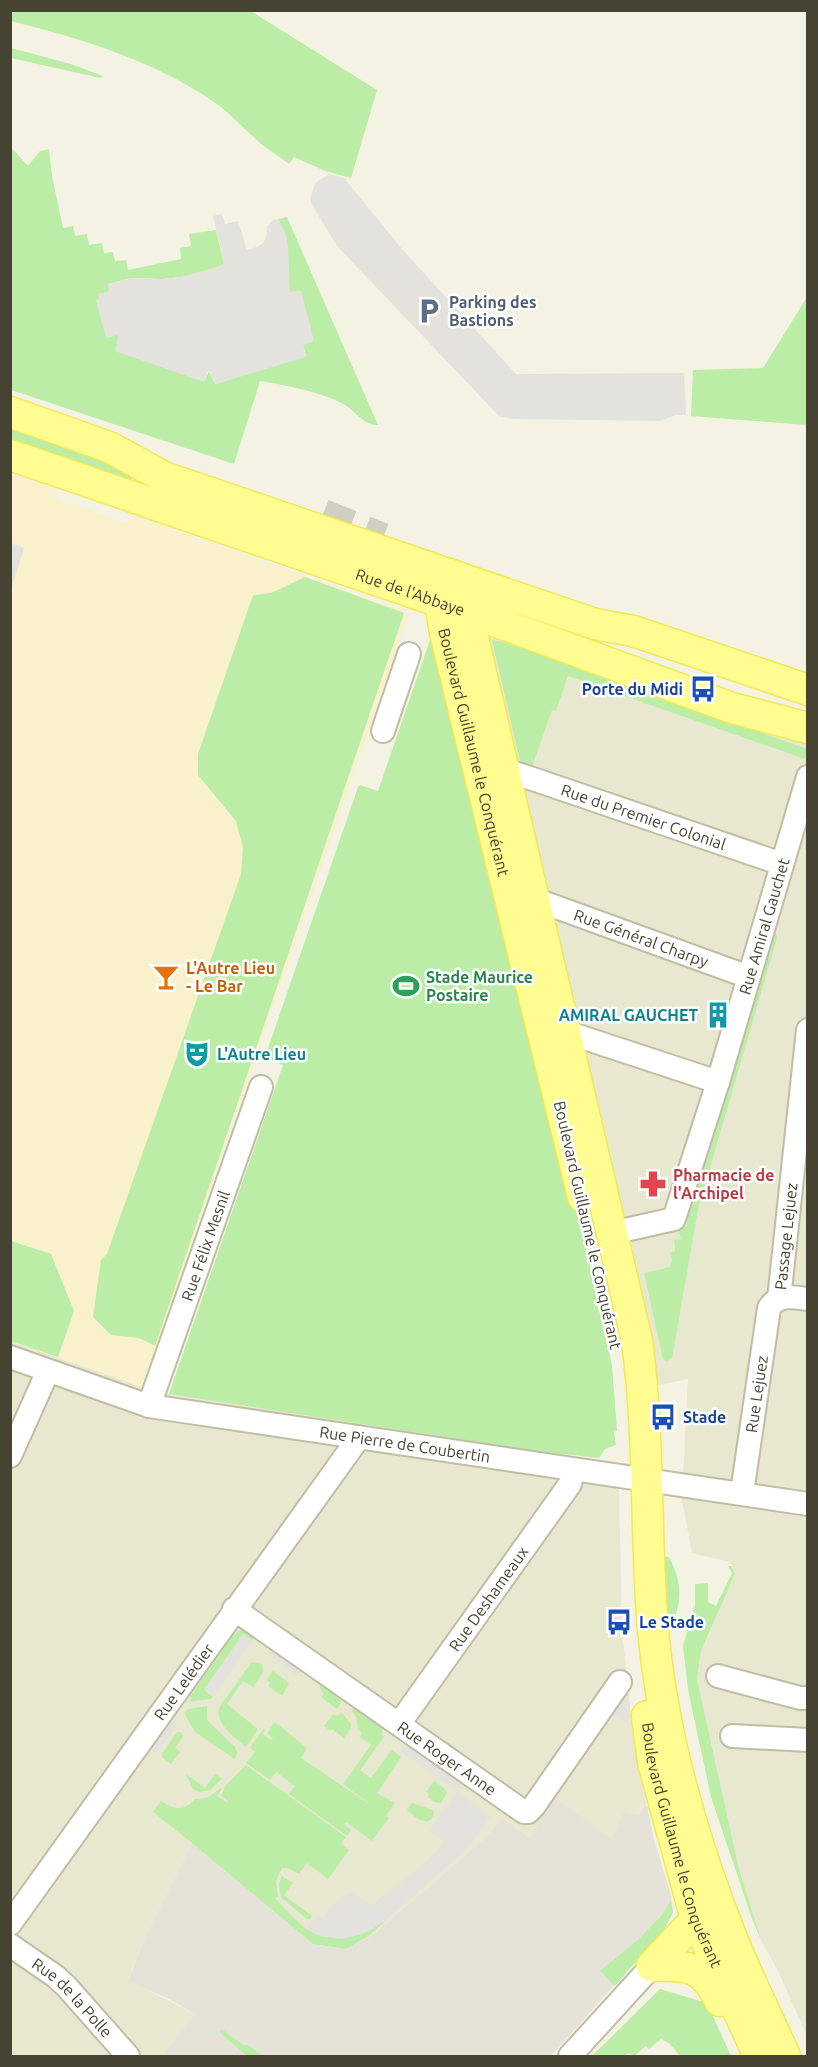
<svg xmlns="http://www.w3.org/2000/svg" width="818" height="2067" viewBox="0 0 818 2067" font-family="Ubuntu,sans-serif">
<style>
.residential{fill:#e8e7d0}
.commercial{fill:#f9f1cb}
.industrial{fill:#e5e3d8}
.green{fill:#bbeda7}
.parking{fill:#e3e2dc}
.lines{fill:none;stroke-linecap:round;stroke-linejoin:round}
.major-tunnel{stroke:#d1d0c0;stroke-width:30;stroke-dasharray:30 15;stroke-linecap:butt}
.minor-casing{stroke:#c0bda5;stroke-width:26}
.major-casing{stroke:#f1e954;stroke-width:33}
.minor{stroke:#fff;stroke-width:22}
.major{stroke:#fffc91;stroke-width:30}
.labels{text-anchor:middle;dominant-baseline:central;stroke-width:5;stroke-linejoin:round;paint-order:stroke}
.service-label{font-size:16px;font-weight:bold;fill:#4e5e75;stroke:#fff;text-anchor:start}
.street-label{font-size:16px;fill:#464333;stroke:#fff}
.transit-label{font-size:16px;font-weight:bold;fill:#164399;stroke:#fff;text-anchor:start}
.food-label{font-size:16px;font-weight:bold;fill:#c56008;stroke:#fff;text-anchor:start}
.leisure-label{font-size:16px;font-weight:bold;fill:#27864d;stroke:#fff;text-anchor:start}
.culture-label{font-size:16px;font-weight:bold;fill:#0d838f;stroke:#fff;text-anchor:end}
.health-label{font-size:16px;font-weight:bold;fill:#be3a42;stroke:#fff;text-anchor:start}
</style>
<rect width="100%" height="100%" fill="#f4f3e3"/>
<g class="residential">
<path d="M478 615 807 728V2036L778 1971 761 1940 739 1869 697 1679 701 1652 735 1574 730 1562 692 1553 682 1500 688 1379 659 1385Z"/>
<path d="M11 1341 142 1387 169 1394 615 1463 611 1487 619 1489 622 1630 631 1716 647 1807 643 1805 638 1816 612 1838 554 1798 530 1838 502 1818 485 1838 371 1936 346 1949 313 1944 192 1843 144 1939 128 1980 195 2014 168 2051 162 2056H11Z"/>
</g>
<path class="commercial" d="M11 473 55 488V495L58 498 123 522H128L133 515 409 613 142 1387 11 1341Z"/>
<path class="industrial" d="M553 1797 612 1838 624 1812 638 1816 644 1805 649 1807 648 1811 654 1840 671 1895 673 1912 665 1928 551 2056H162L195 2014 169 1999 128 1981 144 1939 192 1843 313 1944 346 1949 371 1936 485 1838 502 1818 530 1838Z"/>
<g class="green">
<path d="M10 11H251L377 90 351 178 325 171 294 157 289 164C279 156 268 150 259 142 244 129 230 113 214 102 153 60 82 39 11 21Z"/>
<path d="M11 48 71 64 103 76 100 78 11 58Z"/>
<path d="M10 146 28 166 40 151 49 149 52 176 63 228 73 226 75 236 87 234 89 245 102 243 104 253 113 252 115 261 126 260 128 270 181 259 180 248 191 246 189 234 216 230 224 264 220 266 191 276 162 279 132 278 108 284 110 291 99 299 107 338 117 334 118 337 204 382 209 371 215 384 306 356 303 345 301 291 290 293C286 265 291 245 278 219L287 217 378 425C364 426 355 410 343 404 322 392 284 385 260 381L234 464 11 390Z"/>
<path d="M807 297V425L691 416 693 370 763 368Z"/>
<path d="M10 428 133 472 130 483 11 442Z"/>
<path d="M305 577 404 613 155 1346 139 1338 111 1335 93 1317 101 1260 107 1254 241 874 243 848 236 821 198 775V754L253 595 271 593Z"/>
<path d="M430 640 438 658 543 1054 612 1365 617 1431 614 1432 616 1445 605 1449 599 1458 536 1451 169 1394 283 1065 265 1057 358 787 360 785 378 791Z"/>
<path d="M492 640 504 642 807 749 805 759 568 676 556 711 552 710 532 767 522 770Z"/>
<path d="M769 933 776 934 777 938 698 1209 672 1359 666 1361 663 1359 644 1273 670 1267 672 1260 670 1253 675 1251 674 1240 681 1239 678 1228 687 1226 690 1207Z"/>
<path d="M11 1241 51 1254 74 1311 58 1357 11 1341Z"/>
<path d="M659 1557H669C680 1578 683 1596 674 1619L663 1620Z"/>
<path d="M728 1566H731L735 1574 701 1651 697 1679 739 1869 761 1940 751 1916 711 1797 688 1690 683 1646 695 1605V1584L708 1583V1602L716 1606 732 1573Z"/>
<path d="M243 1629 254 1637 252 1641 243 1634 204 1690 213 1697 210 1699 189 1702 191 1698 190 1696 234 1634Z"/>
<path d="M255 1662 262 1664 263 1672 253 1687 243 1681 227 1704 258 1729 246 1747C235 1737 215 1724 219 1708L251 1663Z"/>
<path d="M273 1671 289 1683 282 1696 268 1686 270 1683 267 1680Z"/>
<path d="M306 1672 340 1696 341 1702 337 1709 321 1697 324 1693 320 1689V1685L306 1675Z"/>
<path d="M207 1706V1720L235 1747 237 1752 235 1759 195 1732 184 1713 188 1709Z"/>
<path d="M355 1707 384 1728 381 1734 384 1737 360 1770 371 1778 392 1750 401 1757 377 1793 395 1803 386 1815 389 1818 372 1841 346 1822 344 1825 351 1830 347 1836 289 1794 295 1786 276 1772 270 1780 246 1763 255 1752 250 1748 264 1728 265 1730 263 1734 271 1740 273 1738 267 1733 275 1722 307 1748 301 1758 372 1806 343 1784 371 1745 360 1737 362 1733 358 1730 357 1719 352 1711Z"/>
<path d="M342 1713 351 1724V1728L344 1738 332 1729 330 1731 324 1726 333 1714 337 1716Z"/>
<path d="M177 1732H181L183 1736 175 1748 180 1752 171 1764 162 1757V1754Z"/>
<path d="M246 1765 346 1837 341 1844 349 1850 328 1879 307 1863 299 1874 288 1868H282L276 1881 278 1897 275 1898C299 1923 312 1944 350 1935 366 1931 374 1928 388 1918L370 1935 346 1949 313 1944 192 1843 153 1812 161 1801C175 1810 183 1812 195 1799L207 1798 221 1788H222L217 1796 227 1803 228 1801 221 1796 226 1785Z"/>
<path d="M186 1774 205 1788 215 1774 222 1779 210 1790 199 1792 193 1789Z"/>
<path d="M434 1781 444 1788 447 1793 441 1803 434 1802 428 1797 429 1794 426 1792Z"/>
<path d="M412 1803 433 1810 434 1815C426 1829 416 1817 407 1810Z"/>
<path d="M282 1876 293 1883 284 1895 312 1916 310 1919H307L281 1897 279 1884Z"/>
<path d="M671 1900 673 1912 665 1928 615 1986 600 1971 602 1969 638 1940 662 1915Z"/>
<path d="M660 1989 707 2003 731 2056H680L670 2044 661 2039 649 2049 646 2046 634 2056 628 2053 624 2056H592Z"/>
<path d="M222 2029 243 2045H248L263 2056H247L219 2032Z"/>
</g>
<g class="parking">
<path d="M329 174 344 178 402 249 516 374 684 373 686 415H676L661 421 513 419 499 416 337 246 312 205 310 199 315 183Z"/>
<path d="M222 214 225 224 238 221 247 250 257 247 263 243 266 238 267 227 272 221 278 219 286 234 288 247 290 292 301 290 314 341 303 345 306 357 215 384 210 371H208L204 382 115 351 118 337 117 335 106 338 96 300 99 299 98 294 109 291 108 284 132 278 162 279 181 277 220 266 224 263 213 216Z"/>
<path d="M11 543 24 548 11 590 10 543Z"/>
<path d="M243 1634 252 1641 213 1697 204 1690Z"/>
<path d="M275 1645 304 1666 297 1675 268 1654Z"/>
<path d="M627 1687 631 1716 626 1723 603 1706Z"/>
<path d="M167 1719 177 1725 156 1753 147 1746Z"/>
<path d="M409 1740 464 1781 457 1791 401 1751Z"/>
<path d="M457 1792 490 1817 467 1849 388 1918 373 1929 359 1935 341 1939 319 1936 306 1929 316 1915 323 1918 333 1905 348 1893 352 1892 371 1906 422 1866 445 1842 430 1830Z"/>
</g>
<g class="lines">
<path class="major-tunnel" d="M323 514 383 538"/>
<g class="minor-casing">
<g id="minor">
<path d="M383 731 409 654"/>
<path id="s1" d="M505 773 511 772 527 777 782 864"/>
<path id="s2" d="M534 899 749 977"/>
<path d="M566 1032 718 1082"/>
<path id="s3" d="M612 1233 674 1219 718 1082 808 777"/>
<path id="s4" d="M779 1299 808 1030"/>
<path id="s5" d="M10 1357 149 1406 808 1504"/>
<path id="s6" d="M149 1406 261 1087"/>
<path d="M10 1456 48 1371"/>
<path id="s7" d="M742 1493 769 1308C778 1294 792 1297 808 1299"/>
<path id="s8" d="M234 1609 524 1812H528L534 1806 620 1682"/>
<path d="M718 1676 800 1698H808"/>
<path id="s9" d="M399 1724 570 1484 573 1470"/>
<path d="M732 1736 808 1740"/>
<path id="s10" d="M10 1924 355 1443 356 1437"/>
<path id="s11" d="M10 1945 55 1976 66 1986 128 2056"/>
<path d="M570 2056 652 1966 660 1955"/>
</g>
</g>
<g class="major-casing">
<g id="major">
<path d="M10 412 109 447 164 477 595 624 633 631 808 690"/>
<path id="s12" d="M10 455 478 615 732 708 808 728"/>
<path d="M459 578 637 1341C650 1437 645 1534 653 1630 663 1738 693 1841 733 1941 749 1980 768 2018 785 2056"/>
<path id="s13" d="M440 602 445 633 583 1197"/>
<path id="s14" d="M647 1716 653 1762 696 1919 759 2056"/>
<path d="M652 1966C689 1965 704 1966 720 2001"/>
<path d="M652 1966 696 1919"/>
</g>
</g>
<use href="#minor" class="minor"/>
<use href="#major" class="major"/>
</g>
<defs>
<g id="parking-bare" transform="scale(2.07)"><path d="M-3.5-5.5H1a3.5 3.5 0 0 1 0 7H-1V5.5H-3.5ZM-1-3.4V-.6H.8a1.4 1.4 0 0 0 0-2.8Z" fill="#5c6f8a" stroke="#fff" stroke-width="2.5" paint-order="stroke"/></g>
<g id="bus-bare" transform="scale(2.07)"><path d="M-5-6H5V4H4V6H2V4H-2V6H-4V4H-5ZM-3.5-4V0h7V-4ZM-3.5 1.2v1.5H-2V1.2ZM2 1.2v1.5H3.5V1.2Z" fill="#1a4fb4" stroke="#fff" stroke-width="2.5" paint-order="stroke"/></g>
<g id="bar-bare" transform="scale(2.07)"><path d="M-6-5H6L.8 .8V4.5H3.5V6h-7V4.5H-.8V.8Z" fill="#e8710a" stroke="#fff" stroke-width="2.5" paint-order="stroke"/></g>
<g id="stadium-bare" transform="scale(2.07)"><path d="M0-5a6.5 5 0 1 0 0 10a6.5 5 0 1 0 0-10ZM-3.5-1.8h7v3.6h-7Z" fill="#2e9e5b" stroke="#fff" stroke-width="2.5" paint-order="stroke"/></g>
<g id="building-bare" transform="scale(2.07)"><path d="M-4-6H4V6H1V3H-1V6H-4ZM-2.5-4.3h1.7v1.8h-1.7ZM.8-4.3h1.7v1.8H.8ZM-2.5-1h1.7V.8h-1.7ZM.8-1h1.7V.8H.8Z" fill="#0f9aa8" stroke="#fff" stroke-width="2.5" paint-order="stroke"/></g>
<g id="theatre-bare" transform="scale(2.07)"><path d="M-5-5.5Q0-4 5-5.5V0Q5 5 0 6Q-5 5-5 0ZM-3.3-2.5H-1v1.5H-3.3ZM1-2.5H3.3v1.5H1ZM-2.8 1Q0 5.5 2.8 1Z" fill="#0f9aa8" stroke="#fff" stroke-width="2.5" paint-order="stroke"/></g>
<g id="pharmacy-bare" transform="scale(2.07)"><path d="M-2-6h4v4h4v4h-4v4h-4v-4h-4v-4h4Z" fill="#e0444e" stroke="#fff" stroke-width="2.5" paint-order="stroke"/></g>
</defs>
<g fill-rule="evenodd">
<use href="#parking-bare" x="429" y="311"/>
<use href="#bus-bare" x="703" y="689"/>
<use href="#bar-bare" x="166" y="977"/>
<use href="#stadium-bare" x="406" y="986"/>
<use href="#building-bare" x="718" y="1015"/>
<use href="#theatre-bare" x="197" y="1054"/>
<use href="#pharmacy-bare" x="653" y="1184"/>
<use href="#bus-bare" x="663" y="1417"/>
<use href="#bus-bare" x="619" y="1622"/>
</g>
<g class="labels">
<g class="service-label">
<text x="449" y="302">Parking des<tspan x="449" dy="18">Bastions</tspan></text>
</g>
<g class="street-label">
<text stroke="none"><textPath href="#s12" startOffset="423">Rue de l'Abbaye</textPath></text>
<text stroke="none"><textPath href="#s13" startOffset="154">Boulevard Guillaume le Conquérant</textPath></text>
<text stroke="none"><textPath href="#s1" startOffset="146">Rue du Premier Colonial</textPath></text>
<text stroke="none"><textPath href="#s3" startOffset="370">Rue Amiral Gauchet</textPath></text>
<text stroke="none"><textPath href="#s2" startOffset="114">Rue Général Charpy</textPath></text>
<text transform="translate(588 1225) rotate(77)">Boulevard Guillaume le Conquérant</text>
<text stroke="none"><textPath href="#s4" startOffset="63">Passage Lejuez</textPath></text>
<text stroke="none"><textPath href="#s6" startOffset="170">Rue Félix Mesnil</textPath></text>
<text stroke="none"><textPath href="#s7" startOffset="100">Rue Lejuez</textPath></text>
<text stroke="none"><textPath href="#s5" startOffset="406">Rue Pierre de Coubertin</textPath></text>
<text stroke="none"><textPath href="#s9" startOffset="154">Rue Deshameaux</textPath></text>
<text stroke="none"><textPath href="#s10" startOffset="298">Rue Lelédier</textPath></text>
<text stroke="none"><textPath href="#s8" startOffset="260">Rue Roger Anne</textPath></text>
<text stroke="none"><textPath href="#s14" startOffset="134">Boulevard Guillaume le Conquérant</textPath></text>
<text stroke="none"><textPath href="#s11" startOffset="82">Rue de la Polle</textPath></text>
</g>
<g class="transit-label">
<text x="683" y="689" text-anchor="end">Porte du Midi</text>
<text x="683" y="1417">Stade</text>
<text x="639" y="1622">Le Stade</text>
</g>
<g class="food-label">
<text x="186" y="968">L'Autre Lieu<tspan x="186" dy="18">- Le Bar</tspan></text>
</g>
<g class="leisure-label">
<text x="426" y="977">Stade Maurice<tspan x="426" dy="18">Postaire</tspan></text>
</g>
<g class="culture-label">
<text x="698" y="1015">AMIRAL GAUCHET</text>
<text x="217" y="1054" text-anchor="start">L'Autre Lieu</text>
</g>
<g class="health-label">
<text x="673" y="1175">Pharmacie de<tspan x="673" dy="18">l'Archipel</tspan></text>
</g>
</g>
<rect width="818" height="2067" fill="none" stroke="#464333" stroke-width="24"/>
</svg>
